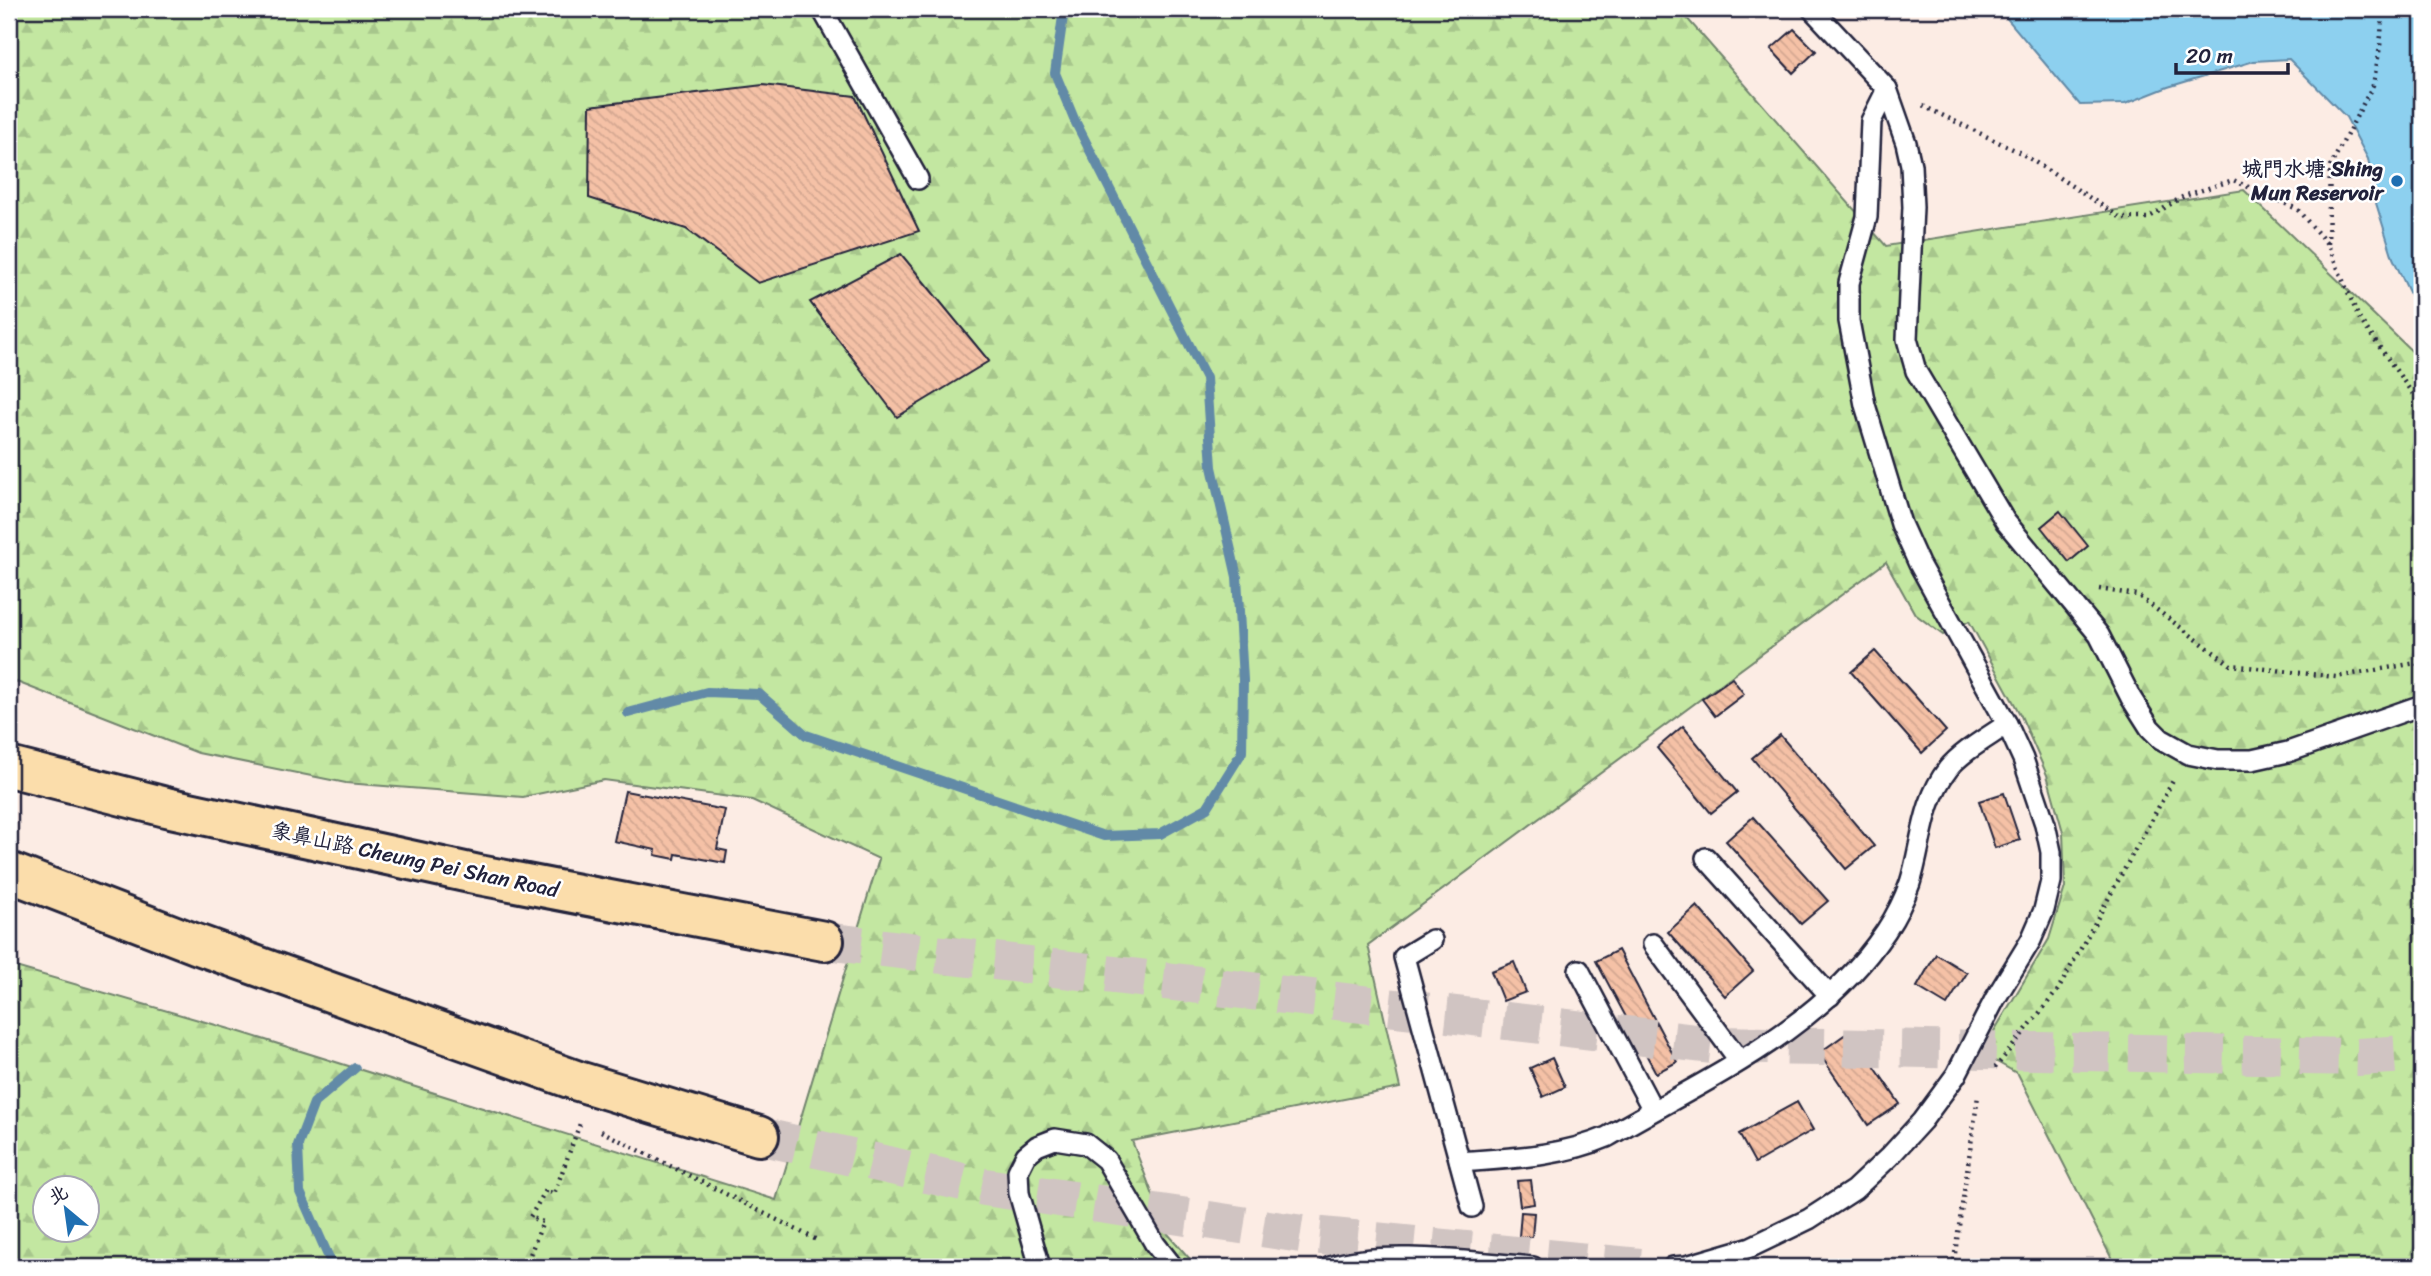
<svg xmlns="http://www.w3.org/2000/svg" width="2431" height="1276" viewBox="0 0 2431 1276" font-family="Sriracha,'LXGW WenKai TC',sans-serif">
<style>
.forest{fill:url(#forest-firs);stroke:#72846e;stroke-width:2;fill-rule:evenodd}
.water{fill:#8dd0ef;stroke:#628aa7;stroke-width:2}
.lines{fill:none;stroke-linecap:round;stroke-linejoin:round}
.stream{stroke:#628aa7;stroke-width:10}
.building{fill:url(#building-back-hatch);stroke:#22223b;stroke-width:2}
.trunk-tunnel{stroke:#d0c4c2;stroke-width:38;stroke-dasharray:38 19;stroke-linecap:butt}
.service-casing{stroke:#22223b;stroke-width:24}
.trunk-casing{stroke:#22223b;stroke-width:44}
.path{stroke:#22223b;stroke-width:4.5;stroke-dasharray:2 5;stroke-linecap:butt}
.service{stroke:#fff;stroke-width:19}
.trunk{stroke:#fbddab;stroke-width:38}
.poi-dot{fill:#1f6fb2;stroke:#fff;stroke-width:2.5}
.labels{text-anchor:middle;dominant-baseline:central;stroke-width:5;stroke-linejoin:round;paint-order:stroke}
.poi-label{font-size:21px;font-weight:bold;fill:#22223b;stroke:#fff;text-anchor:end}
.street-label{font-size:21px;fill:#22223b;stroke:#fff}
</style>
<defs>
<pattern id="forest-firs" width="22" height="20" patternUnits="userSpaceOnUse" patternTransform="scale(1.75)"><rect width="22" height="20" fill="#c3e7a1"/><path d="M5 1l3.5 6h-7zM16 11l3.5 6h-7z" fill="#a7c68c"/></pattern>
<pattern id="building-back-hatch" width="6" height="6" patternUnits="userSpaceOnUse" patternTransform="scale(1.75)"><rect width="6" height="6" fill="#f5c1a6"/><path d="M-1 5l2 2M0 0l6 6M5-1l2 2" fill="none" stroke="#d2a690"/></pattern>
</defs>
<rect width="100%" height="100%" fill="#fcece4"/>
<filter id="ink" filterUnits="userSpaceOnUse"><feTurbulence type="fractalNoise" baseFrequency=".0143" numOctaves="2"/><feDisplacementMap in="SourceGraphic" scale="14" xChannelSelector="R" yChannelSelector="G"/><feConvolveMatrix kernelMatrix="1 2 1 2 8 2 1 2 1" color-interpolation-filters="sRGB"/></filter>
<g filter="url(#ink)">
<path class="forest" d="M9 9H1679L1886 246 2244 190 2422 361V1267H2116L2018 1074 1981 1053 2049 939 2065 887 2063 832 2047 775 2021 716 1969 621 1943 635 1915 614 1886 562 1368 945 1400 1088 1132 1141 1168 1234 1197 1267H9V965L240 1032 776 1200 879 859 752 800 604 780 523 797 346 783 198 753 9 679ZM46 1188H88V1230H46Z"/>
<path class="water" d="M1999 9H2422V320L2393 258 2376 203 2368 159 2346 117 2289 59 2254 61 2168 87 2125 104 2080 105Z"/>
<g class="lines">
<g class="stream">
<path d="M628 713 707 692 759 694 806 735 1104 836 1160 834 1207 808 1242 752 1243 680 1237 577 1212 467 1206 378 1074 119 1055 73 1064 9"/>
<path d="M333 1267 300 1192 298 1145 314 1103 355 1068"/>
</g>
</g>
<g class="building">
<path d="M1794 29 1816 51 1793 73 1771 49Z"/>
<path d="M763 85 855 96 919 231 758 283 686 229 589 198 590 106Z"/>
<path d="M901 254 989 361 897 417 810 302Z"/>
<path d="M2060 511 2088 546 2069 562 2041 527Z"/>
<path d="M1875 651 1946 731 1922 753 1851 672Z"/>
<path d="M1732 678 1744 694 1715 716 1702 699Z"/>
<path d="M1683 726 1737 792 1711 813 1657 748Z"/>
<path d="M1780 735 1874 846 1846 869 1752 758Z"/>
<path d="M625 791 725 810 717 849 727 851 725 863 676 854 675 859 655 855 656 850 614 841Z"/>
<path d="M2004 793 2020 840 1995 848 1979 801Z"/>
<path d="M1753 817 1828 901 1801 924 1726 841Z"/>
<path d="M1697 906 1753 971 1725 996 1668 932Z"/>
<path d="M1618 950 1677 1062 1656 1073 1596 961Z"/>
<path d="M1936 954 1967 973 1947 1005 1917 987Z"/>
<path d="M1514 962 1526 992 1503 1001 1491 971Z"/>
<path d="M1850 1031 1900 1104 1868 1125 1819 1053Z"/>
<path d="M1552 1058 1565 1087 1543 1097 1530 1068Z"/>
<path d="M1797 1102 1813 1130 1755 1163 1739 1134Z"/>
<path d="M1531 1180 1534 1204 1520 1206 1517 1181Z"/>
<path d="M1521 1212 1534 1213 1532 1237H1519Z"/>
</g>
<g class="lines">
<g class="trunk-tunnel">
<path d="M824 941 1712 1045 2358 1057 2422 1053"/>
<path d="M759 1136 985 1187 1302 1234 1640 1267"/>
</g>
<g class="service-casing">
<g id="service">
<path d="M822 9 918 179"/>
<path d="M1812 9 1887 89 1906 143 1911 165 1913 207 1907 339 1916 371 2005 521 2099 635 2131 698 2150 728 2161 739 2188 754 2218 760H2252L2288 752 2422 705"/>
<path d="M1706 858 1830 996"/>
<path d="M1432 940 1404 957 1472 1207"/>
<path d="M1653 944 1739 1060"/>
<path d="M1579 970 1653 1110"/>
<path d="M1460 1162C1510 1158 1560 1157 1607 1137 1706 1079 1820 1030 1886 931 1896 916 1904 900 1910 883 1922 845 1922 802 1948 769 1961 752 1990 736 2007 724"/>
<path d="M1040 1267 1019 1193 1018 1171 1026 1155 1037 1146 1055 1139 1086 1144 1106 1160 1155 1244 1173 1267"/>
<path d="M1330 1267C1382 1249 1477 1263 1533 1267"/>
<path d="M1673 1267 1686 1266 1751 1247 1809 1219 1854 1190 1890 1156 1922 1121 1956 1075 1995 999 2031 940 2044 910 2051 881V852L2045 824 2023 759 2007 724 1919 564 1901 524 1865 405 1849 321V283L1867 217 1871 121 1887 89"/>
</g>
</g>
<g class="trunk-casing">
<g id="trunk">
<path d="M9 767 166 807 479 875 824 941"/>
<path d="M9 872 196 944 578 1081 759 1136"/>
</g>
</g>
<g class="path">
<path d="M1923 106 2021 153 2121 218H2148L2184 196 2233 180 2297 209 2328 245 2359 318 2422 407"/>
<path d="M2328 244 2330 167 2373 85 2380 47 2383 9"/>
<path d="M2099 589 2137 595 2231 665 2336 677 2416 663 2422 671"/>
<path d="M1995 1068 2058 990 2174 779"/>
<path d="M601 1131 819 1241"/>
<path d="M525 1267 543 1222 530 1217 546 1190 554 1194 581 1121"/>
<path d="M1953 1267 1978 1096"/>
</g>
<use href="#service" class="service"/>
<use href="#trunk" class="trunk"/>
</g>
</g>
<circle class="poi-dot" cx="2397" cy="181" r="7"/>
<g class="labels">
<g class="poi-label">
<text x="2383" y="169">城門水塘 Shing<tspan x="2383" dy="24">Mun Reservoir</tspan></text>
</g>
<g class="street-label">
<text transform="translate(415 860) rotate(12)">象鼻山路 Cheung Pei Shan Road</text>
</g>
</g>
<rect width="2431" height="1276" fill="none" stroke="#fff" stroke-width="35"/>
<rect x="18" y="18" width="2396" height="1241" fill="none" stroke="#22223b" stroke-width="2.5" filter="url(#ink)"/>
<g transform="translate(66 1209) rotate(331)"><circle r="33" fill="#ffffff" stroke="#a7a7b1" stroke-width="2"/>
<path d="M0-5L12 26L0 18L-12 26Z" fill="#1f6fb2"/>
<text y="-10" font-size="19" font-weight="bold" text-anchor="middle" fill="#22223b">北</text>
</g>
<path d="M2176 63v10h112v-10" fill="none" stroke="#22223b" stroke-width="3.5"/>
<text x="2186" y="63" font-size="21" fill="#22223b" stroke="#ffffff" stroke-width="5" paint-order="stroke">20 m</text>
</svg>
